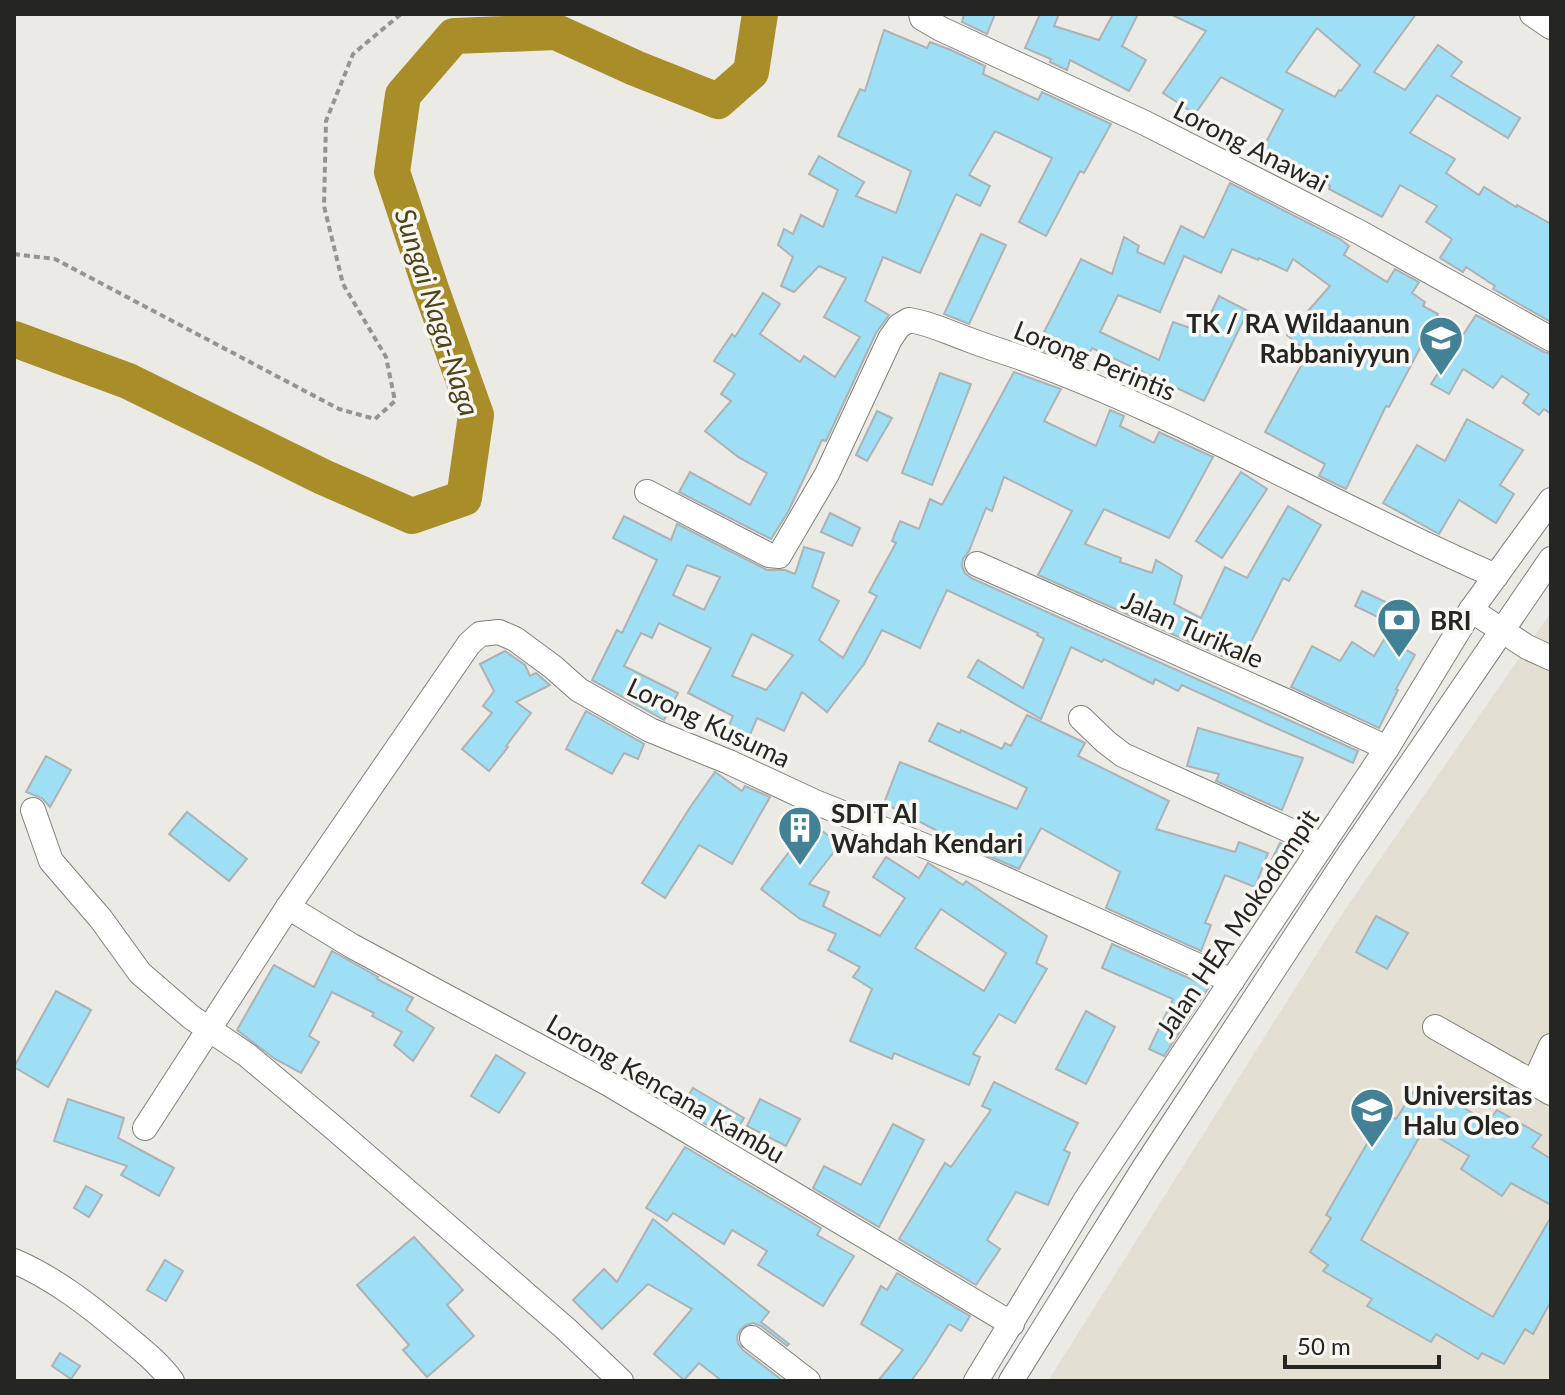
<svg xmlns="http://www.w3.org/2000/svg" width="1565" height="1395" viewBox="0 0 1565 1395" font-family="Lato,sans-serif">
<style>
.built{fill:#e3dfd3}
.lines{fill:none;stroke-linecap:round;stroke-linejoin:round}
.river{stroke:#a98d29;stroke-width:36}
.building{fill:#9fdff5;stroke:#adb2b4;stroke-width:2;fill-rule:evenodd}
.minor-casing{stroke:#81807b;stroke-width:26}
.path{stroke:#949490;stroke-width:4;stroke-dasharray:6 4;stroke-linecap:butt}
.minor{stroke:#fff;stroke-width:24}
.labels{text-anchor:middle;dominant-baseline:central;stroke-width:7;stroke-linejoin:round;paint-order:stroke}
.street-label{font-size:26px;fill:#252523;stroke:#f9f7f2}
.poi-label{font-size:26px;font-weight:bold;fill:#252523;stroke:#f9f7f2;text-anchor:start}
.water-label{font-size:28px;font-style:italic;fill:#4e421a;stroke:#f9f7f2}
</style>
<rect width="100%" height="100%" fill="#ebeae5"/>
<path class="built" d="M1551 612V1381H1048L1340 917Z"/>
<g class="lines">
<path class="river" d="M14 339 128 381 323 477 412 516 464 498 476 415 431 289 392 172 403 95 454 36 556 32 635 68 718 101 751 72 760 14"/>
</g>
<g class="building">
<path d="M964 14H995L987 34 962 22Z"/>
<path d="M1040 14H1059L1054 26 1099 40 1113 14H1138L1122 46 1146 60 1129 91 1070 60 1067 70 1050 62 1051 59 1025 48Z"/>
<path d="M1170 14H1416L1374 72 1405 90 1438 45 1462 62 1451 76 1520 118 1508 138 1437 95 1410 133 1455 159 1446 173 1479 195 1484 187 1516 207 1517 205 1551 224V322L1493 289 1495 286 1466 267 1463 272 1440 258 1452 239 1426 222 1437 206 1400 185 1382 217 1329 189 1330 186 1294 165 1295 164 1263 148 1283 110 1221 77 1195 114 1163 93 1206 31ZM1317 28 1360 65 1341 91 1339 90 1335 97 1286 72Z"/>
<path d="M884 30 927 48 930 42 951 50 985 66 983 74 1038 100 1042 92 1111 124 1084 173 1080 171 1046 236 1019 222 1052 158 995 131 969 175 990 186 980 206 956 194 920 273 883 257 865 301 889 315 876 333 826 441 822 440 788 512 771 539 679 492 690 472 750 505 767 473 738 457 705 431 731 401 721 394 735 374 714 361 732 334 735 337 763 293 780 304 760 334 800 362 804 356 835 377 860 337 824 317 846 278 819 266 794 292 781 286 793 257 778 245 784 229 793 234 801 215 823 227 838 190 809 174 819 156 864 182 856 196 896 213 911 171 838 136 860 89 865 91Z"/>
<path d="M1230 183 1340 239 1349 246 1344 255 1387 282 1395 269 1419 282 1412 293 1425 302 1423 306 1438 314 1389 407 1386 406 1346 489 1319 476 1325 464 1265 432 1308 353 1287 335 1330 286 1293 259 1287 271 1259 258 1258 260 1232 249 1221 273 1184 256 1160 312 1118 295 1100 332 1159 360 1173 322 1202 332 1219 296 1248 311 1204 401 1092 348 1083 366 1036 348 1081 259 1112 274 1124 237 1139 246 1137 252 1164 264 1181 226 1204 238Z"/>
<path d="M981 234 1006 245 969 324 944 314Z"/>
<path d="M1476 315 1544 352 1551 354V414L1544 409 1539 415 1523 403 1529 394 1502 376 1493 388 1463 369 1449 394 1431 384Z"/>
<path d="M1014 372 1061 389 1044 421 1096 446 1110 410 1124 416 1120 426 1154 443 1159 432 1213 457 1169 538 1104 509 1085 544 1121 558 1120 562 1152 573 1156 560 1182 576 1174 604 1201 618 1225 567 1247 578 1288 506 1321 525 1289 581 1283 578 1240 664 1038 575 1072 511 1004 477 992 511 986 508 969 551 963 559 962 566 965 573 971 578 1358 751 1353 763 1182 685 1178 691 1155 679 1153 684 1104 659 1102 662 1071 647 1041 719 968 677 978 660 1023 688 1044 639 1037 635 1038 633 947 590 920 648 882 630 864 664 827 712 802 692 784 731 757 718 745 747 724 738 733 716 688 693 711 648 659 623 652 638 641 633 624 666 678 693 664 720 592 680 617 630 622 633 657 560 613 538 624 516 671 540 677 524 767 570H785L795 574 804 547 824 553 812 587 839 601 819 640 843 658 877 596 869 592 896 543 892 541 900 521 919 529 930 499 942 505ZM687 565 720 577 704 610 673 595ZM752 634 793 655 766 690 732 676Z"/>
<path d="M940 373 971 384 932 485 902 473Z"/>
<path d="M877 411 892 418 867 461 856 455Z"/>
<path d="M1467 419 1523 450 1500 485 1514 494 1496 523 1459 500 1439 534 1383 503 1417 445 1445 461Z"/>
<path d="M1241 472 1267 489 1222 558 1196 541Z"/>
<path d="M830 513 860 528 852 546 821 532Z"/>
<path d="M1362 591 1392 605 1384 620 1355 606Z"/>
<path d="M1385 638 1415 655 1396 689 1398 690 1379 728 1291 687 1312 646 1340 661 1352 642 1374 656Z"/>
<path d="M505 651 525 665 530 676 536 673 550 685 516 702 531 713 506 746 508 747 489 771 462 749 492 713 483 706 494 691 480 664Z"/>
<path d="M586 711 644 744 638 759 624 753 612 774 566 749Z"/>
<path d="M1027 715 1085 743 1078 756 1169 801 1156 829 1235 852 1239 842 1268 853 1255 887 1225 875 1205 923 1211 925 1201 951 1106 908 1120 872 1041 828 1019 869 968 847 884 803 900 762 1017 809 1027 788 929 741 938 723 960 733 961 730 1002 749 1005 743 1011 746Z"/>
<path d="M1198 728 1303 758 1282 810 1216 781 1219 774 1187 766Z"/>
<path d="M46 756 71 770 50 807 42 798 26 792Z"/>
<path d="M715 772 742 791 745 786 770 797 732 864 699 845 665 898 642 883 691 806Z"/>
<path d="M187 812 247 859 229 881 169 834Z"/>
<path d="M811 823 840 844 809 884 829 892 823 906 880 936 905 898 873 877 886 857 919 878 928 863 963 885 966 881 1047 936 1036 963 1047 969 1015 1023 999 1014 973 1054 980 1057 969 1085 894 1053 892 1059 850 1041 872 989 853 977 860 967 828 950 836 934 800 919 761 889ZM941 909 1006 953 984 991 915 948Z"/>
<path d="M1280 843 1297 850 1288 868 1272 859Z"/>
<path d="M1376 916 1408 933 1387 969 1356 952Z"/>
<path d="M1112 944 1209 987 1164 1056 1149 1049 1173 999 1102 968Z"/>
<path d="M332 951 378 977 377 979 413 998 406 1010 434 1028 413 1061 394 1045 402 1032 372 1016 374 1013 332 992 309 1036 319 1042 301 1073 275 1059 237 1030 274 965 314 987Z"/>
<path d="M56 991 91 1010 48 1087 14 1067Z"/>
<path d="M1086 1011 1115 1027 1086 1084 1056 1069Z"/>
<path d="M496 1055 525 1073 499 1113 471 1096Z"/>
<path d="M994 1082 1078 1123 1064 1150 1070 1153 1048 1205 1016 1192 987 1240 1000 1249 976 1285 899 1239 945 1163 951 1167 991 1110 982 1106Z"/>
<path d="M1417 1086 1432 1096 1433 1090 1488 1122 1497 1110 1541 1135 1532 1147 1551 1159V1205L1511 1183 1502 1196 1461 1169 1469 1156 1424 1129 1361 1240 1493 1317 1551 1217V1301L1533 1334 1525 1329 1504 1364 1482 1353 1478 1359 1436 1334 1431 1342 1367 1306 1372 1299 1323 1271 1328 1265 1310 1252 1331 1218 1326 1215 1384 1114 1396 1119Z"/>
<path d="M693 1088 744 1118 731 1139 680 1109Z"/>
<path d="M68 1099 124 1118 118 1138 174 1168 159 1196 121 1175 127 1166 54 1141Z"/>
<path d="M760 1099 800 1119 786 1146 747 1126Z"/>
<path d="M893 1124 924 1140 879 1227 813 1188 824 1166 861 1185Z"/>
<path d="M685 1147 821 1228 817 1235 854 1256 823 1306 758 1265 767 1251 732 1230 724 1244 673 1213 667 1221 646 1208Z"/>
<path d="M86 1186 102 1195 89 1217 74 1208Z"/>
<path d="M653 1219 769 1312 761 1322 789 1344 787 1346 761 1326 753 1323 746 1325 740 1330 737 1337 738 1343 743 1350 783 1381H722L699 1363 684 1380 654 1354 692 1309 648 1284 602 1329 573 1300 604 1269 617 1282Z"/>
<path d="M414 1237 463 1290 447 1305 474 1336 427 1377 403 1350 409 1345 357 1285Z"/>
<path d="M165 1260 183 1271 166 1301 147 1290Z"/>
<path d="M897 1273 970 1316 961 1331 949 1324 925 1362 911 1381H878L903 1350 861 1324 881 1286 887 1290Z"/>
<path d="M60 1353 80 1366 71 1379 52 1366Z"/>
</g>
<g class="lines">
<g class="minor-casing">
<g id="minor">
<path d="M921 14 922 18 941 29 1145 123 1359 232 1551 339"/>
<path d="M1532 14 1551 27"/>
<path d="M647 492 769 555 779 556 827 474 890 339 899 326 909 320C930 323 947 332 967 339 982 345 998 350 1013 355 1180 414 1333 506 1496 576"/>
<path d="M977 564 1288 702 1387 748"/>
<path d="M1471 610 1527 647 1551 658"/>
<path d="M1081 718 1106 742 1123 755 1322 845"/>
<path d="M33 810 51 861 101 919 140 973 191 1017 247 1055 334 1128 566 1329 621 1381"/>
<path d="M288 907 352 946 609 1084 1012 1324"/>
<path d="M1435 1027 1534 1083"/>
<path d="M1551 1046 1534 1083 1551 1093"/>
<path d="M145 1128 288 907 469 644 480 634 499 632 515 639 553 667 579 690 650 730 729 762 815 802 985 870 1232 981"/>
<path d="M14 1261C54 1278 90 1306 123 1334 141 1349 158 1362 172 1381"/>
<path d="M752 1338 808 1381"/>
<path d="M976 1381 1085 1201 1387 748 1471 610 1551 500"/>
<path d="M1011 1381 1144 1168 1346 859 1551 559"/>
</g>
</g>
<path class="path" d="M14 254 55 259 339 409 375 419 395 401 386 357 343 284 324 206 326 121 353 54 401 14"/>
<use href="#minor" class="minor"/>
</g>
<defs>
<g id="school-pin" transform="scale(2.3)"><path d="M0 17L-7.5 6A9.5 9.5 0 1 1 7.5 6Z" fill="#428196" stroke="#f9f7f2"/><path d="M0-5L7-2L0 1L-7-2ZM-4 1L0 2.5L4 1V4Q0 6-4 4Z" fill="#fff"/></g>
<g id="bank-pin" transform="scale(2.3)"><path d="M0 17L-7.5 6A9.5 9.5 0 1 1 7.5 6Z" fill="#428196" stroke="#f9f7f2"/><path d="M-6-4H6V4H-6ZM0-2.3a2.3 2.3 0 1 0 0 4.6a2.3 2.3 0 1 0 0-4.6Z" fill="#fff"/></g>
<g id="building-pin" transform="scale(2.3)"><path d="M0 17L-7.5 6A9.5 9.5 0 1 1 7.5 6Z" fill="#428196" stroke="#f9f7f2"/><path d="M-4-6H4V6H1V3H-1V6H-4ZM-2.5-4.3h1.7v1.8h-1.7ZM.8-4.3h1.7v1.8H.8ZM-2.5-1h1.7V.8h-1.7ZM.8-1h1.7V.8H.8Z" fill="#fff"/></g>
<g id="university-pin" transform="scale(2.3)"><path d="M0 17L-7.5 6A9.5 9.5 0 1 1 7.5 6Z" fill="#428196" stroke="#f9f7f2"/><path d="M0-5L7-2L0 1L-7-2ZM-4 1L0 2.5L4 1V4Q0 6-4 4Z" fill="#fff"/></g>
</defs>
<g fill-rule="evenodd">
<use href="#school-pin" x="1441" y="338"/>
<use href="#bank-pin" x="1399" y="620"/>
<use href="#building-pin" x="800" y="828"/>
<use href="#university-pin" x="1372" y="1110"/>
</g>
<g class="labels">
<g class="street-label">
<text transform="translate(1251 146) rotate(27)">Lorong Anawai</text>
<text transform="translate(1095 360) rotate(22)">Lorong Perintis</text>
<text transform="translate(1193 629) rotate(24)">Jalan Turikale</text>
<text transform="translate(709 722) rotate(25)">Lorong Kusuma</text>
<text transform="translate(1237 923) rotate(-56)">Jalan HEA Mokodompit</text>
<text transform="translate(666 1088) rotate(30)">Lorong Kencana Kambu</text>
</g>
<g class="poi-label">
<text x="1410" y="323" text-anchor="end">TK / RA Wildaanun<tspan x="1410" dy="30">Rabbaniyyun</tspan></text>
<text x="1430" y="620">BRI</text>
<text x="831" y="813">SDIT Al<tspan x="831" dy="30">Wahdah Kendari</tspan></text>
<text x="1403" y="1095">Universitas<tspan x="1403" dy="30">Halu Oleo</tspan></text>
</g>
<g class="water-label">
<text transform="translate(438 312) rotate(72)">Sungai Naga-Naga</text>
</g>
</g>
<rect width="1565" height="1395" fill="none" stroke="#252523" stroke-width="32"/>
<path d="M1285 1355v12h154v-12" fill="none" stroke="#252523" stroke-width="4"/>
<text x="1297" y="1355" font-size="24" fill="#252523" stroke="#f9f7f2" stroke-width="6" paint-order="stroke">50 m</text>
</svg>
